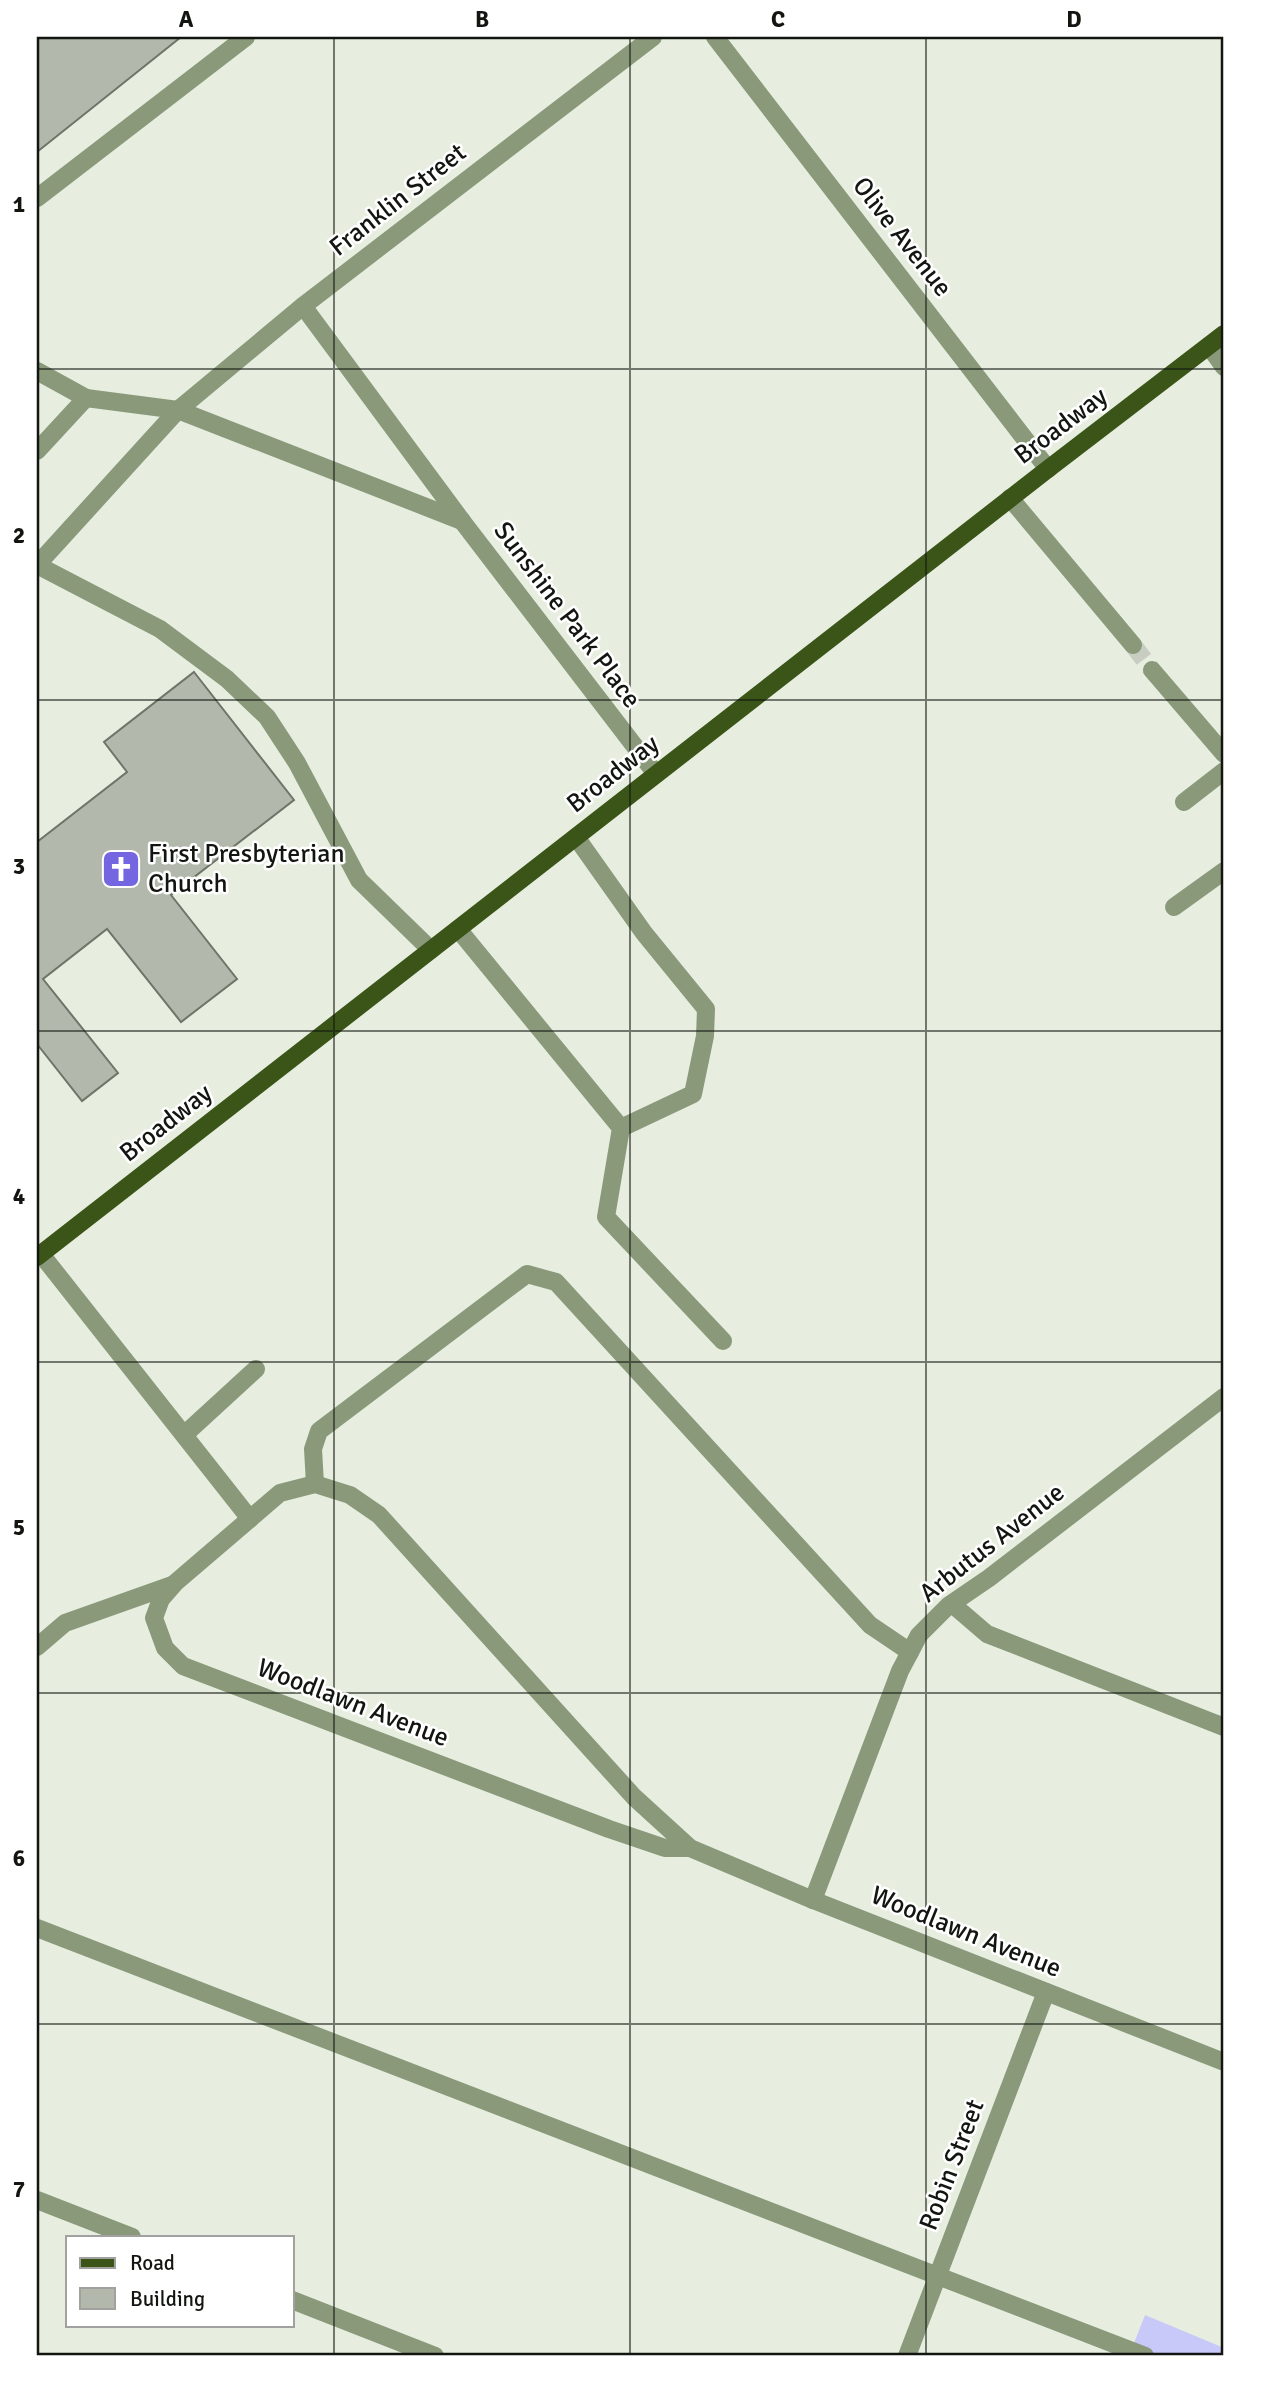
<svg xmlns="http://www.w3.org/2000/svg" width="1261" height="2393" viewBox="0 0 1261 2393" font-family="Signika,sans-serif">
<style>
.green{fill:#c8c8f9}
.building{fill:#b2b9ac;stroke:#6e7468;stroke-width:2}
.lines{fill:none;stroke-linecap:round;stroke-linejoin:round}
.minor-tunnel{stroke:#c7cdc1;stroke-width:18;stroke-dasharray:18 9;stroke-linecap:butt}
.minor{stroke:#89997a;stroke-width:18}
.major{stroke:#3b5519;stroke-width:18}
.grid{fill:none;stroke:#131511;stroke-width:2;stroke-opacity:0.55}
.labels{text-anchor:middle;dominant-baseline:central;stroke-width:5;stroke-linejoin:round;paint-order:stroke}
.street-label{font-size:26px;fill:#131511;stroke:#fff}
.poi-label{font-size:26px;fill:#131511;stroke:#fff;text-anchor:start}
.neatline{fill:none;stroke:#131511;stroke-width:2.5}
.grid-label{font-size:23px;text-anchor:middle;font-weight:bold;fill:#131511}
</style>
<rect width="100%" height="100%" fill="#e7eee0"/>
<path class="green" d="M1145 2315 1224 2348V2356H1129Z"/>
<g class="building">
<path d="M37 37H181L37 152Z"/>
<path d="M194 672 294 800 171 895 237 979 181 1022 107 929 43 979 118 1073 82 1101 37 1044V842L127 772 104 742Z"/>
</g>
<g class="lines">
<path class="minor-tunnel" d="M1133 645 1152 670"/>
<g class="minor">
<path d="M715 37 1048 469"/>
<path d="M37 198 246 37"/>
<path d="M303 306 462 521 656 774"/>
<path d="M1209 346 1224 367"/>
<path d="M37 371 86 398"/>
<path d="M37 451 86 398 178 410 462 521"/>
<path d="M1010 498 1133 645"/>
<path d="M1152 670 1224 754"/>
<path d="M1184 802 1224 771"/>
<path d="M576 837 644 933 706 1009 705 1036 693 1094 621 1128"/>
<path d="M1174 907 1224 871"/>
<path d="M458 929 621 1128 606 1217 723 1341"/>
<path d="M431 950 359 880 297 763 267 717 227 679 160 629 37 565 178 410 303 306 653 37"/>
<path d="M41 1254 250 1519"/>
<path d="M184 1435 256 1369"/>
<path d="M315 1484 313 1449 319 1431 527 1274 556 1282 870 1625 910 1652"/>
<path d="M952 1604 987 1634 1224 1727"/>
<path d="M37 1647 65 1623 172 1585"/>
<path d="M690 1848H665L609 1829 183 1666 165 1648 154 1618 161 1599 175 1583 280 1493 315 1484 350 1495 379 1515 634 1797 690 1848 813 1900 1224 2062"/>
<path d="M813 1900 900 1671 919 1635 948 1606 989 1578 1224 1397"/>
<path d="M37 1928 1145 2356"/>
<path d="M37 2200 132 2237"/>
<path d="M292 2300 435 2356"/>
<path d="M907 2356 1046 1992"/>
</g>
<path class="major" d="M37 1257 1048 469 1224 334"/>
</g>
<path class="grid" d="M334 37V2356M630 37V2356M926 37V2356M37 369H1224M37 700H1224M37 1031H1224M37 1362H1224M37 1693H1224M37 2024H1224"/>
<defs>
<g id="church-square" transform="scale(2.0125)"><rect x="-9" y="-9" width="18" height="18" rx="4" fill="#7465e0" stroke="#fff"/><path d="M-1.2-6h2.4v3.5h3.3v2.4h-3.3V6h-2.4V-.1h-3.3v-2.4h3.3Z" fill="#fff"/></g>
</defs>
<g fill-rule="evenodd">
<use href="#church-square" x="121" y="869"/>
</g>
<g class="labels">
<g class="street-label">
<text transform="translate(398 200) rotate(-38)">Franklin Street</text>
<text transform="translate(902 237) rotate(52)">Olive Avenue</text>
<text transform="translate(1061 426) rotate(-37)">Broadway</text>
<text transform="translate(567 615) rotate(53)">Sunshine Park Place</text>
<text transform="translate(613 774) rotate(-38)">Broadway</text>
<text transform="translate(166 1123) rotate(-38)">Broadway</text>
<text transform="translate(992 1543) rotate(-38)">Arbutus Avenue</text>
<text transform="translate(353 1703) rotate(21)">Woodlawn Avenue</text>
<text transform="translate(966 1932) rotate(22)">Woodlawn Avenue</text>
<text transform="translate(952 2165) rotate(-69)">Robin Street</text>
</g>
<g class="poi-label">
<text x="148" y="854">First Presbyterian<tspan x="148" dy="30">Church</tspan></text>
</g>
</g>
<rect width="1261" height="2393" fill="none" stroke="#ffffff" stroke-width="77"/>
<rect x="66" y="2236" width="228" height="91" fill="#ffffff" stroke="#a1a1a0" stroke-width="2"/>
<rect x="80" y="2258" width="35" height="10" fill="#3b5519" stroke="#a1a1a0" stroke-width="2"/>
<text x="130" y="2270" font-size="21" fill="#131511">Road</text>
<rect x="80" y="2288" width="35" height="21" fill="#b2b9ac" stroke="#a1a1a0" stroke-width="2"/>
<text x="130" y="2306" font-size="21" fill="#131511">Building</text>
<rect x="38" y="38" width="1184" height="2316" class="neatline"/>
<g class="grid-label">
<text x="186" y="27">A</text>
<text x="482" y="27">B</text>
<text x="778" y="27">C</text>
<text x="1074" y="27">D</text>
<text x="19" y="212">1</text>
<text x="19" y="543">2</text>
<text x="19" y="874">3</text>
<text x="19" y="1204">4</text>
<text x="19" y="1535">5</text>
<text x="19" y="1866">6</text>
<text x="19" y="2197">7</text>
</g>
</svg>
